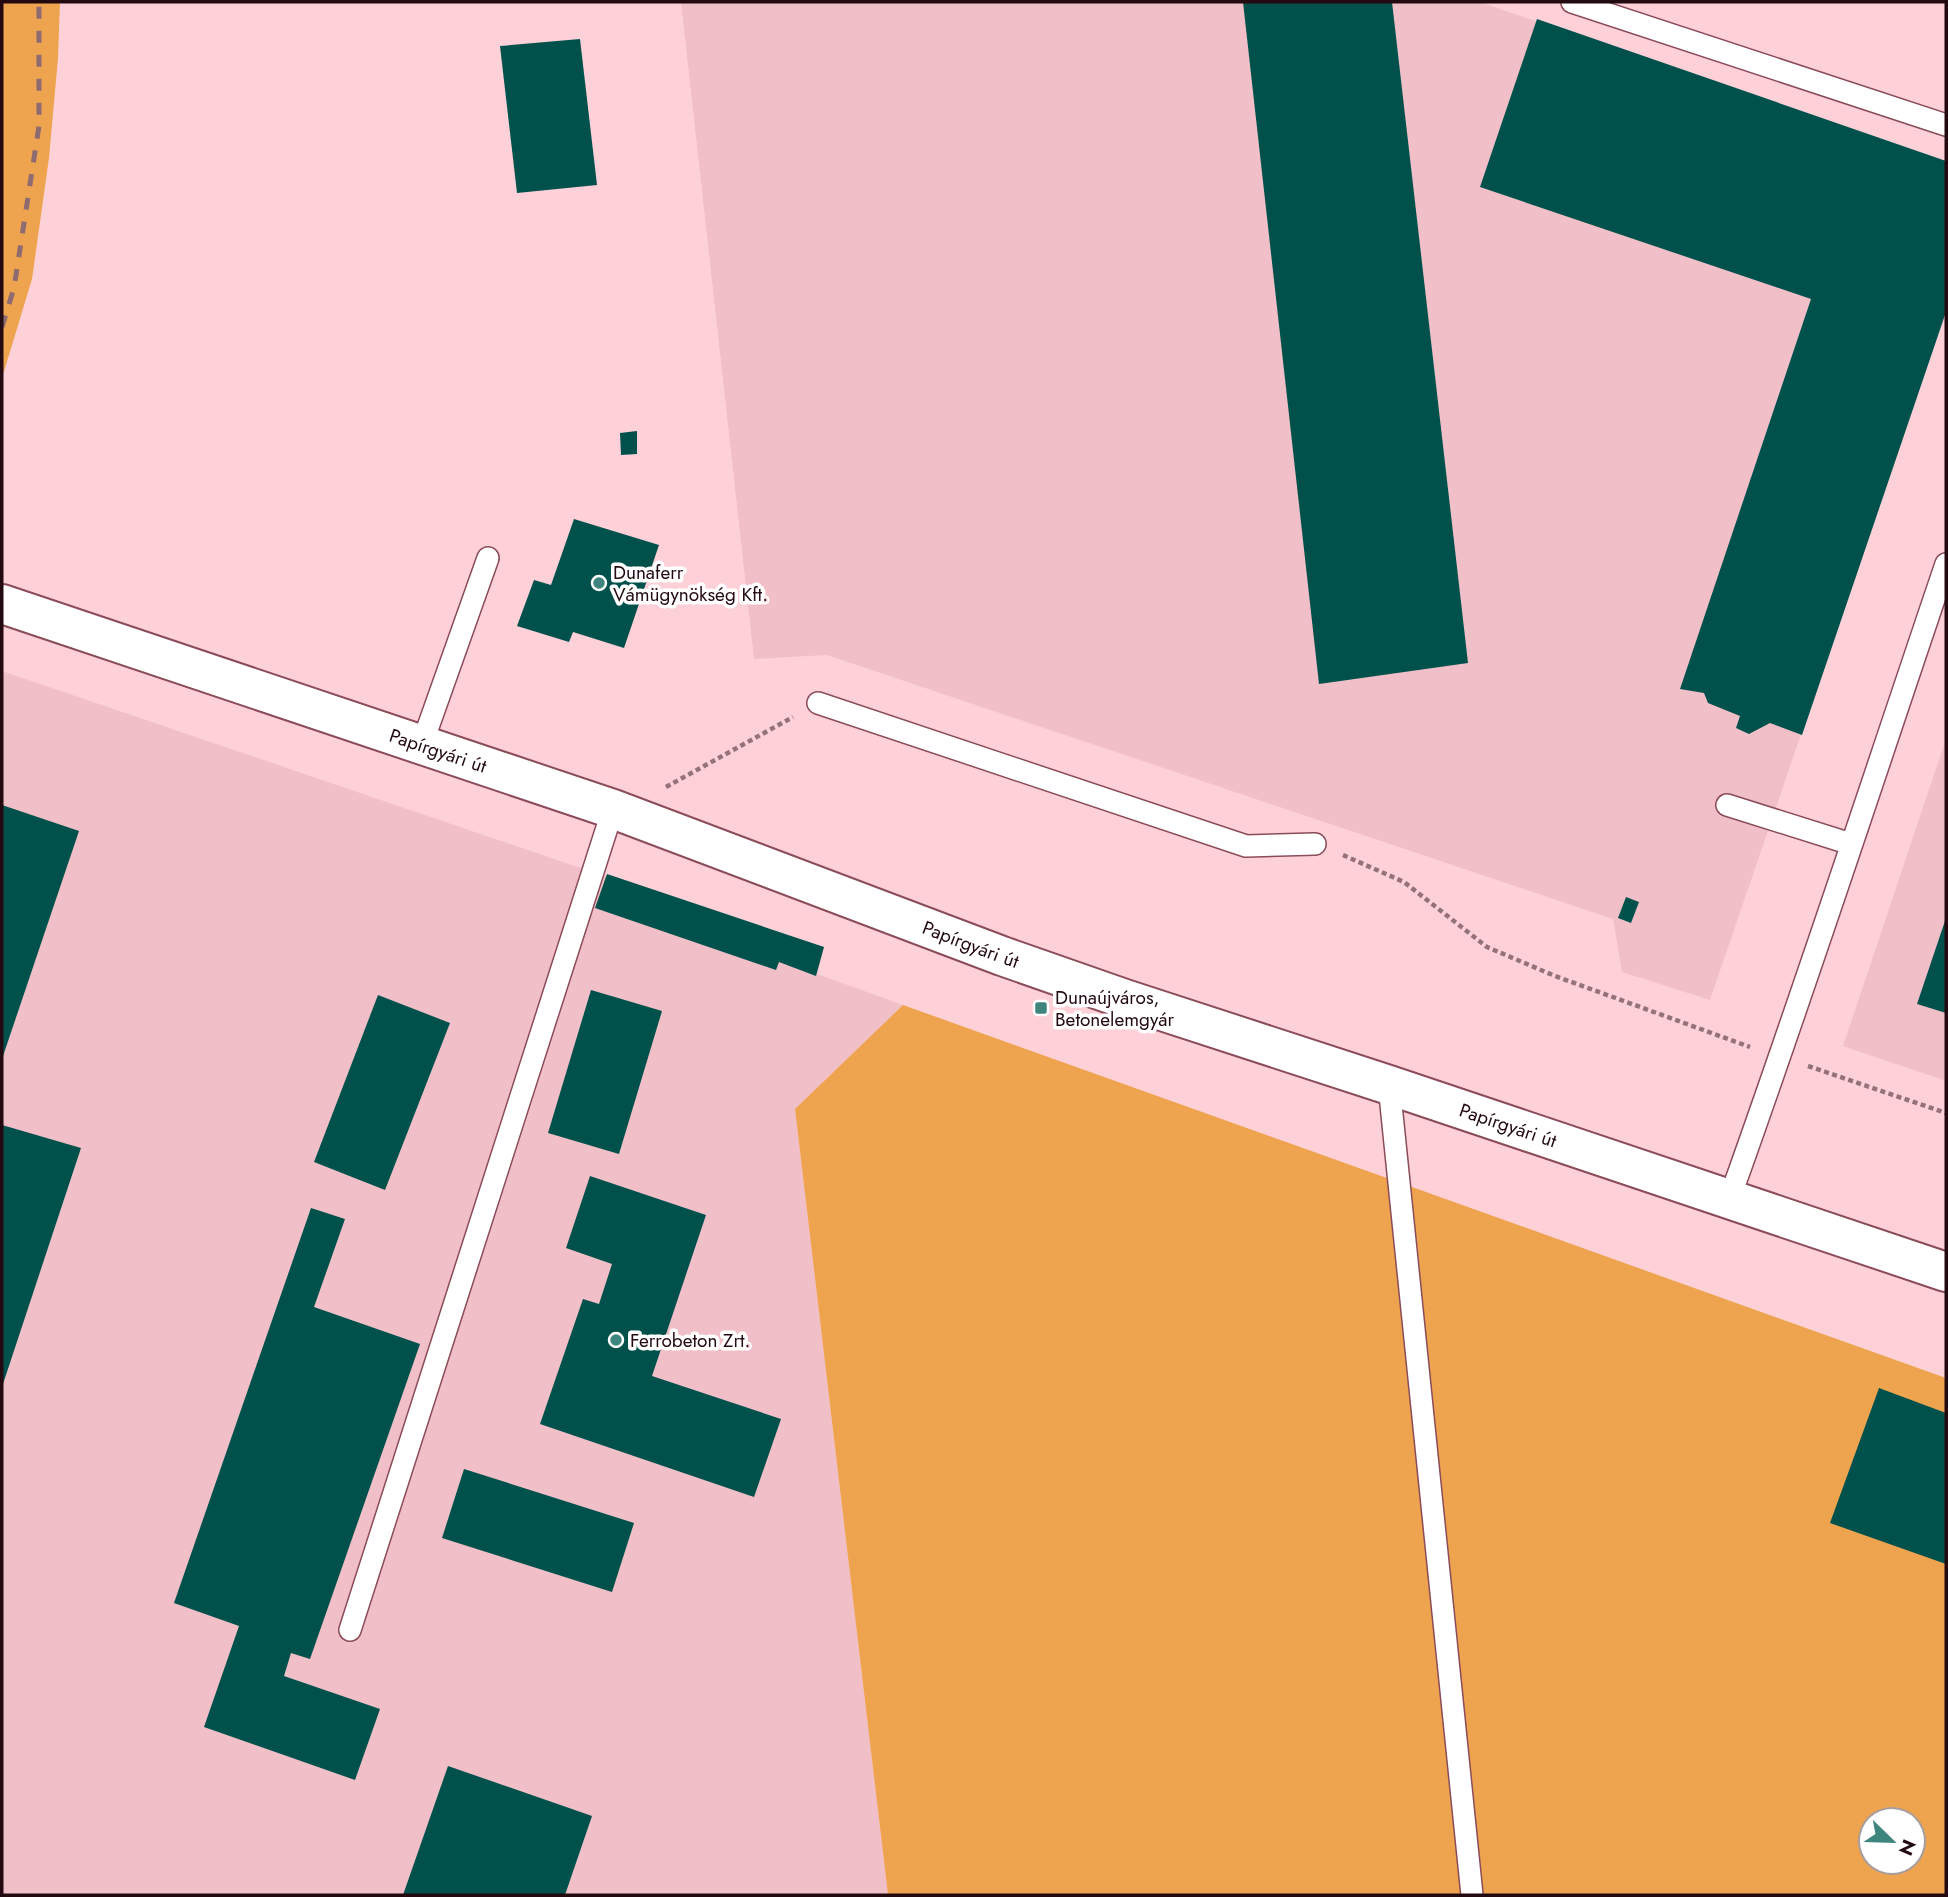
<svg xmlns="http://www.w3.org/2000/svg" width="1948" height="1897" viewBox="0 0 1948 1897" font-family="Jost,sans-serif">
<style>
.built{fill:#f1bfc7}
.green{fill:#eea44f;fill-rule:evenodd}
.building{fill:#00514c}
.lines{fill:none;stroke-linecap:round;stroke-linejoin:round}
.service-casing{stroke:#8b4c59;stroke-width:24}
.tertiary-casing{stroke:#8b4c59;stroke-width:42}
.path{stroke:#957279;stroke-width:4.5;stroke-dasharray:5 3.5;stroke-linecap:butt}
.service{stroke:#fff;stroke-width:21}
.tertiary{stroke:#fff;stroke-width:38}
.rail{stroke:#8d6b71;stroke-width:5;stroke-dasharray:12 12;stroke-linecap:butt}
.poi-dot{fill:#3e857e;stroke:#fff;stroke-width:2.5}
.labels{text-anchor:middle;dominant-baseline:central;stroke-width:7;stroke-linejoin:round;paint-order:stroke}
.poi-label{font-size:19px;fill:#220a10;stroke:#fff;text-anchor:start}
.street-label{font-size:19px;fill:#220a10;stroke:#fff}
</style>
<rect width="100%" height="100%" fill="#fed1d8"/>
<g class="built">
<path d="M681 2H1480L1946 161V311L1710 1000 1622 972 1613 919 827 655 754 659Z"/>
<path d="M2 671 569 864 824 947 817 974 903 1005 795 1109 888 1895H2Z"/>
<path d="M1946 739V1081L1843 1046Z"/>
</g>
<g class="green">
<path d="M2 2H60L58 58 49 158 32 279 2 378Z"/>
<path d="M903 1005 1946 1378V1895H888L795 1109ZM1871 1820H1913V1862H1871Z"/>
</g>
<g class="building">
<path d="M1243 2H1392L1468 663 1319 684Z"/>
<path d="M1537 19 1946 161V312L1802 735 1770 723 1749 734 1736 728 1740 716 1708 703 1704 693 1680 689 1811 299 1480 187Z"/>
<path d="M580 39 597 185 517 193 500 46Z"/>
<path d="M637 431V454L621 455 620 433Z"/>
<path d="M574 519 659 545 624 648 573 632 569 642 517 626 534 580 551 585Z"/>
<path d="M2 805 79 831 2 1059Z"/>
<path d="M607 874 824 947 816 976 779 962 776 970 595 908Z"/>
<path d="M1626 897 1639 902 1631 923 1618 918Z"/>
<path d="M1946 918V1013L1917 1004Z"/>
<path d="M591 990 662 1011 619 1154 548 1133Z"/>
<path d="M378 995 450 1023 385 1190 314 1162Z"/>
<path d="M2 1125 81 1148 2 1387Z"/>
<path d="M590 1176 706 1215 652 1376 781 1419 754 1497 540 1424 583 1299 599 1304 612 1264 566 1248Z"/>
<path d="M311 1208 345 1219 314 1307 420 1344 310 1659 291 1653 284 1676 380 1709 355 1780 204 1727 239 1626 174 1603Z"/>
<path d="M1879 1388 1946 1413V1564L1830 1523Z"/>
<path d="M464 1469 634 1523 612 1592 442 1538Z"/>
<path d="M448 1766 592 1816 565 1895H403Z"/>
</g>
<g class="lines">
<g class="service-casing">
<g id="service">
<path d="M1572 2 1946 125"/>
<path d="M818 703 1246 846 1315 844"/>
<path d="M422 744 488 558"/>
<path d="M1727 805 1851 844"/>
<path d="M1389 1085 1472 1895"/>
<path d="M1729 1200C1805 989 1874 776 1946 564"/>
<path d="M350 1630 613 809"/>
</g>
</g>
<g class="tertiary-casing">
<g id="tertiary">
<path id="s1" d="M2 604 613 809 1002 956 1125 999 1389 1085 1946 1272"/>
</g>
</g>
<g class="path">
<path d="M666 787 793 717"/>
<path d="M1343 855 1404 882 1487 947 1555 976 1750 1047"/>
<path d="M1808 1066 1946 1113"/>
</g>
<use href="#service" class="service"/>
<use href="#tertiary" class="tertiary"/>
<path class="rail" d="M2 327 14 288 39 126V2"/>
</g>
<g class="poi-dot">
<circle cx="599" cy="583" r="7"/>
<rect x="1034" y="1001" width="14" height="14" rx="3.5"/>
<circle cx="616" cy="1340" r="7"/>
</g>
<g class="labels">
<g class="poi-label">
<text x="613" y="572">Dunaferr<tspan x="613" dy="22">Vámügynökség Kft.</tspan></text>
<text x="1055" y="997">Dunaújváros,<tspan x="1055" dy="22">Betonelemgyár</tspan></text>
<text x="630" y="1340">Ferrobeton Zrt.</text>
</g>
<g class="street-label">
<text stroke="none"><textPath href="#s1" startOffset="460">Papírgyári út</textPath></text>
<text stroke="none"><textPath href="#s1" startOffset="1027">Papírgyári út</textPath></text>
<text stroke="none"><textPath href="#s1" startOffset="1594">Papírgyári út</textPath></text>
</g>
</g>
<rect width="1948" height="1897" fill="none" stroke="#220a10" stroke-width="7"/>
<g transform="translate(1892 1841) rotate(113)"><circle r="33" fill="#ffffff" stroke="#a79d9f" stroke-width="2"/>
<path d="M0-5L12 26L0 18L-12 26Z" fill="#3e857e"/>
<text y="-10" font-size="19" font-weight="bold" text-anchor="middle" fill="#220a10">N</text>
</g>
</svg>
